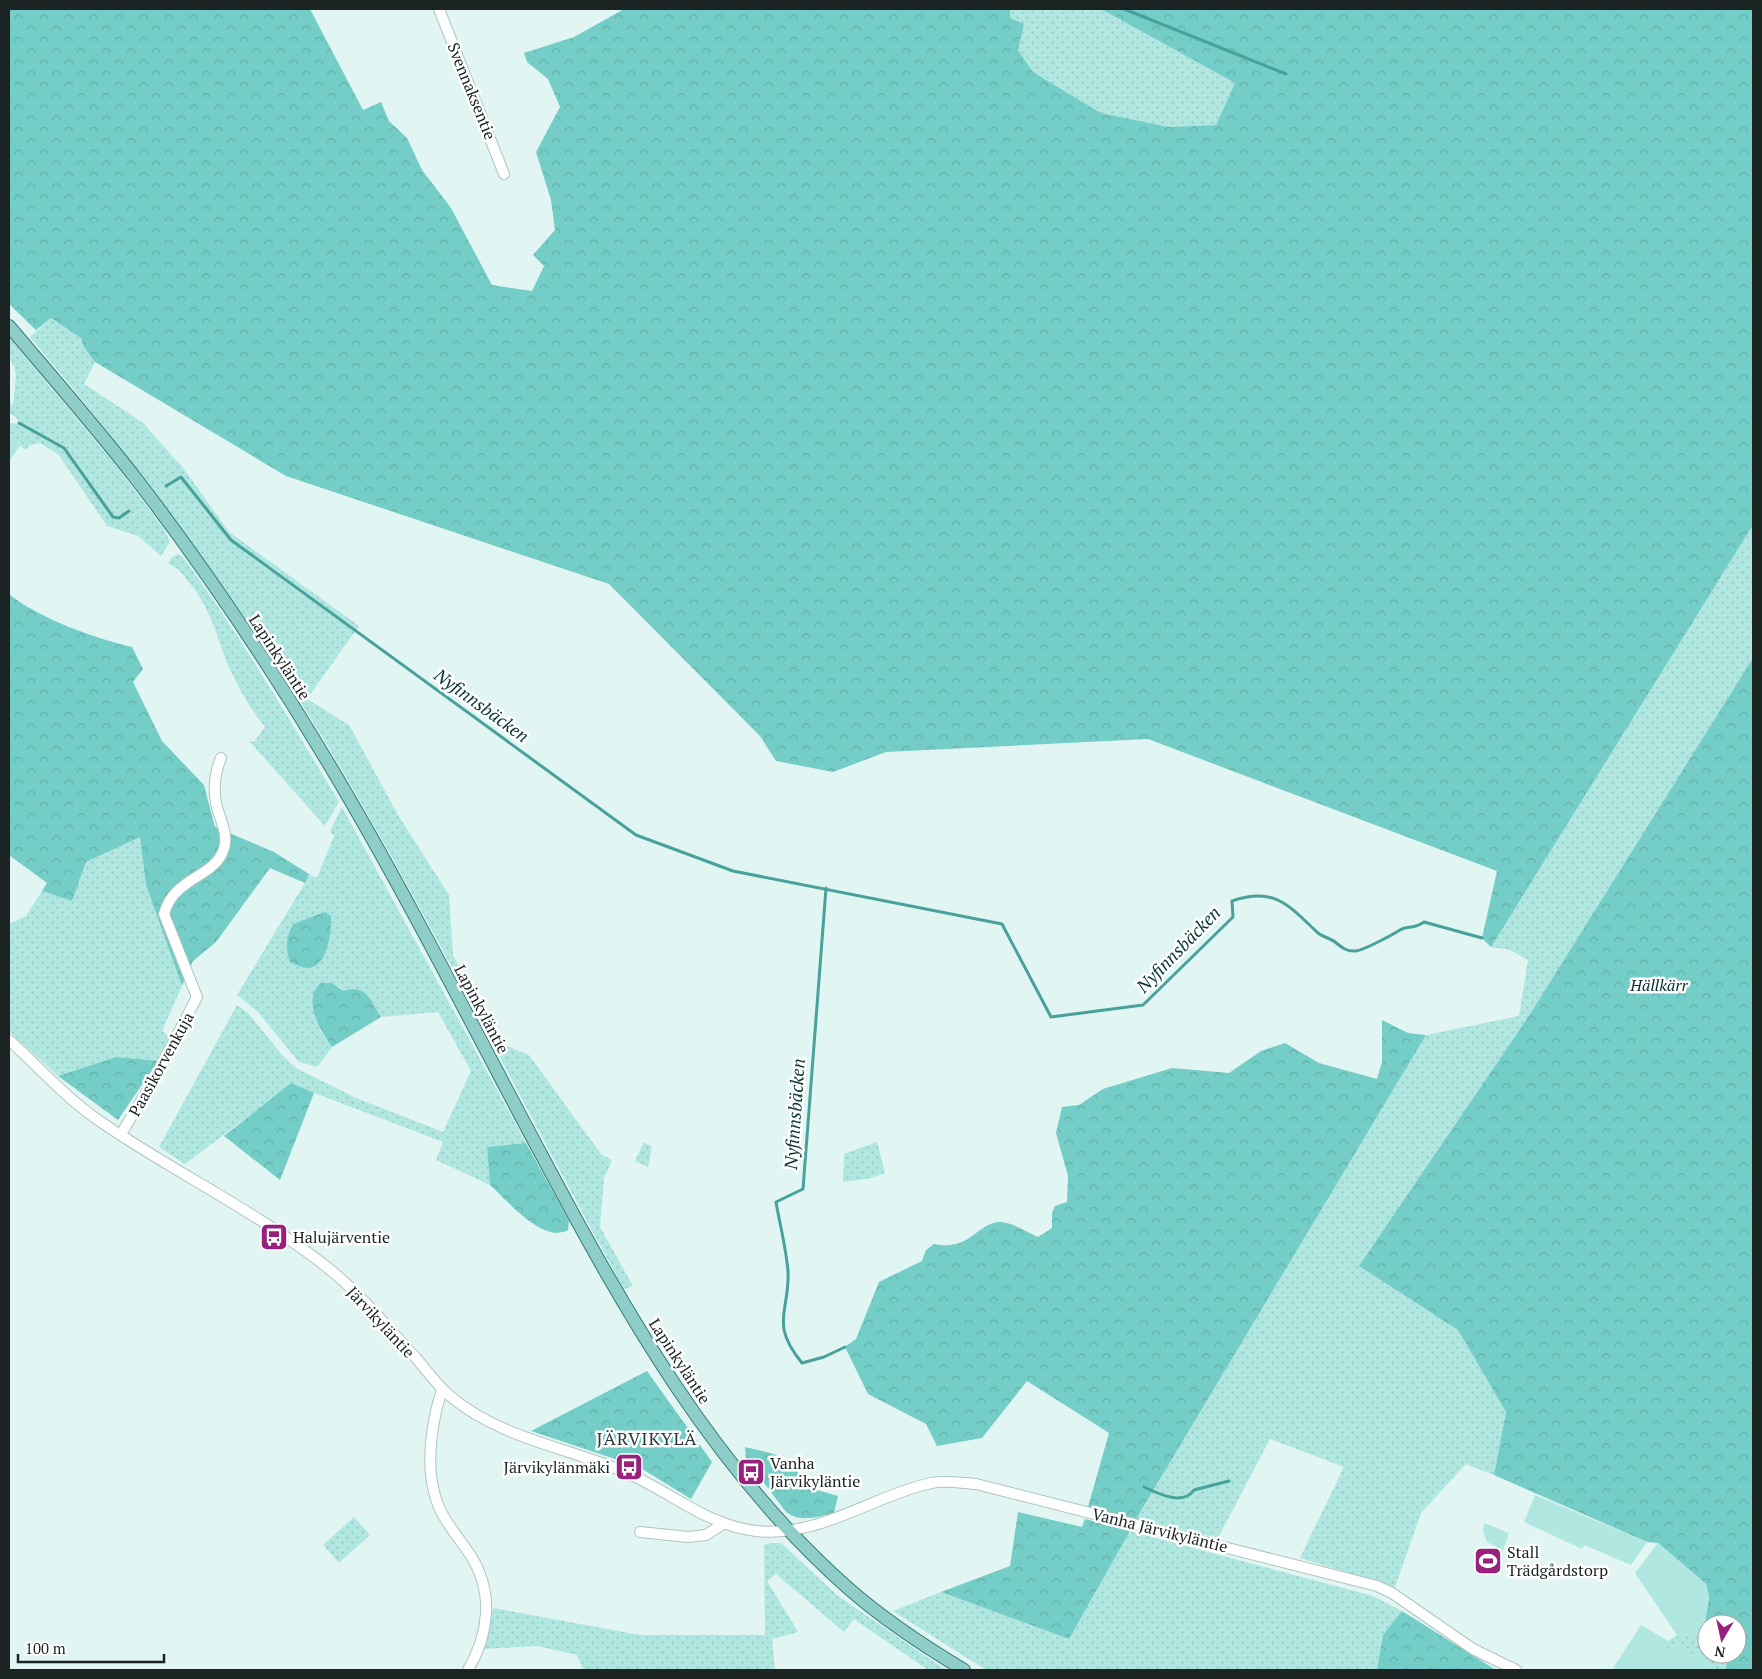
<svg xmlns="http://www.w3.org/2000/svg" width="1762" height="1679" viewBox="0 0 1762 1679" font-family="'PT Serif',serif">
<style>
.grass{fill:url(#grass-dots);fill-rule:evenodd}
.forest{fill:url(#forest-crowns)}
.garden{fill:#b1e7e1}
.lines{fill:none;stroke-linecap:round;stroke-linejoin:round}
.stream{stroke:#48a29b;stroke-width:3}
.minor-casing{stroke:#b0c4c2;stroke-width:12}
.major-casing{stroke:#357b76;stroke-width:14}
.minor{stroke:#fff;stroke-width:10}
.major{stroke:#8ecdc8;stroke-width:12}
.labels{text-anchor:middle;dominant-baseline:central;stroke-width:5;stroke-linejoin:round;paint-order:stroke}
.street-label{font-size:16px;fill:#1c2323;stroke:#fff}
.park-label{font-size:16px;font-style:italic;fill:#063331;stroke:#fff}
.poi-label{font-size:16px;fill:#1c2323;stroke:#fff;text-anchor:start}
.water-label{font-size:18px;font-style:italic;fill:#0a3633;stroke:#fff}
.neighbourhood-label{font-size:18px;letter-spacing:1px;fill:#2a3b39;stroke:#fff}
</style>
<defs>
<pattern id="grass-dots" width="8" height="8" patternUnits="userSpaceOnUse" patternTransform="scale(1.25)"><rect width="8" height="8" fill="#b1e7e1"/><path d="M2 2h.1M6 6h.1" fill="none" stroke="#98c6c1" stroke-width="1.8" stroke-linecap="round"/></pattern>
<pattern id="forest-crowns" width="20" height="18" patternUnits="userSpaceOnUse" patternTransform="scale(1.25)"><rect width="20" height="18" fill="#74cdc6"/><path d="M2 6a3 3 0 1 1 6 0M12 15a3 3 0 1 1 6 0" fill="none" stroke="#64b0aa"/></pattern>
</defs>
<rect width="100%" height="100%" fill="#e1f5f3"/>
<g class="grass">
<path d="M1010 9H1101L1235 83 1216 125 1169 127 1101 113 1033 72 1018 50 1010 18Z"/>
<path d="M51 318 81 338 84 347 95 362 84 384 142 422 184 469 229 532 359 626 307 699 349 725 398 815 449 895 453 955 500 1043 529 1055 601 1154 612 1160 604 1178 600 1227 633 1286 624 1289C525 1109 434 925 329 748 241 603 140 467 30 337Z"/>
<path d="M9 337 118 468 164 529 170 542 161 556 138 536 107 526 58 454 40 443 30 445 26 450 9 437V423L21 424 17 418 9 413V401L13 405 16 375 13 364 9 359Z"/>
<path d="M1753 525V658L1668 797H1753L1359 1266 1458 1330 1506 1412 1494 1475 1466 1464 1421 1513 1394 1590 1378 1582 1300 1558 1344 1467 1270 1439 1218 1538 1136 1519 1426 1035 1519 1016 1528 960 1510 950 1491 947Z"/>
<path d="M178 554 183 557C240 635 289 719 339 802L325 826 249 741 254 742 265 727C251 710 238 687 229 667 215 634 213 612 188 581 182 574 178 567 168 564L172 557Z"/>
<path d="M342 807 526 1143 487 1147 490 1185 436 1160 443 1142 291 1084 185 1164 159 1147 237 1005 248 1013 283 1056 296 1068 356 1098 443 1132 471 1071 438 1012 381 1017C371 1001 365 985 343 991L338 986 320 1030 332 1047 319 1065 315 1067 298 1061 257 1011 237 995 305 883 309 874 317 878 334 836 330 831ZM325 912 327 946 309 919Z"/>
<path d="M140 837 146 885 182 986 162 1031 171 1037 157 1063 116 1057 58 1076 9 1031V924L26 916 42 891 72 901 86 862Z"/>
<path d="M644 1142 652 1147 648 1167 635 1161Z"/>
<path d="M877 1142 885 1173 867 1179 843 1182 844 1154Z"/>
<path d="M354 1517 370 1535 339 1563 323 1545Z"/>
<path d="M1130 1531 1373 1596 1402 1611 1383 1635 1377 1670H986L893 1611 941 1592 1069 1639Z"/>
<path d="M770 1543H781L838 1596 946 1670H928L854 1619 844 1632 776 1574 767 1581 798 1632 772 1639 775 1670H583L577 1655 537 1646 482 1649 491 1623 493 1608 640 1635H765L764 1545Z"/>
<path d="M1677 1635H1703L1707 1639V1654H1722L1728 1660 1725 1670H1710L1712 1665 1662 1652 1668 1641Z"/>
</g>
<g class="forest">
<path d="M9 9H310L363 110 381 102 389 121 407 138 422 170 451 208 492 285 532 291 544 266 533 255 555 230 551 200 536 152 560 107 548 79 527 62 524 53 574 37 624 9H1010V18L1024 24 1018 50 1033 72 1101 113 1169 127 1216 125 1235 83 1101 9H1753V525L1491 947 1482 938 1497 871 1148 739 886 752 833 772 776 761 760 736 609 584 286 476 95 362 84 347 81 338 51 318 36 330 9 304Z"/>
<path d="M9 594C36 617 96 639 132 647L143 669 133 682 162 741 204 785 215 827 274 852 309 874 305 883 270 868 216 942 193 961 182 986 146 885 140 837 86 862 72 901 42 891 47 883 9 855Z"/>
<path d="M1753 658V1670H1725L1728 1660 1722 1654H1737V1624H1707V1639L1703 1635 1709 1597 1706 1584 1658 1543 1647 1542 1494 1475 1506 1412 1458 1330 1359 1266 1527 1019Z"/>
<path d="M325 912 331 916C332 930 328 961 313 967 305 970 297 965 290 962 285 947 286 938 293 924Z"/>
<path d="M321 983H332L343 991C367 984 370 1000 381 1017L332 1047C321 1031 301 1000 321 983Z"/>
<path d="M1382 1020 1408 1033 1426 1035 1136 1519 1088 1507 1109 1433 1027 1381 982 1438 937 1446 926 1424 868 1394 845 1347 856 1339 879 1282 922 1261 926 1250 934 1244C971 1252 977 1221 1002 1222 1013 1223 1028 1233 1038 1237L1052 1228V1213L1055 1206 1067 1202 1068 1176 1056 1133 1062 1107 1079 1105 1103 1089 1172 1068 1229 1073 1261 1051 1285 1043 1319 1063 1377 1079 1382 1062Z"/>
<path d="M116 1057 158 1061 118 1120 58 1076Z"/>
<path d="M291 1083 314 1093 280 1180 224 1136Z"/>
<path d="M526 1143 569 1221 568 1230C543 1244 508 1201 490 1185L487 1147Z"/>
<path d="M647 1371 712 1462 691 1499 639 1467 531 1431Z"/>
<path d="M745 1447 774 1454 799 1466 796 1484 838 1496 834 1513C817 1517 801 1523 786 1512L746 1459Z"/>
<path d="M1018 1512 1082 1527 1085 1519 1130 1531 1069 1639 941 1592 1010 1566Z"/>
<path d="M1402 1611 1496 1670H1377L1383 1635Z"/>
</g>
<g class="garden">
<path d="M9 437 21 445 9 461Z"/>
<path d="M1535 1495 1647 1542 1631 1565 1584 1545 1582 1549 1524 1522Z"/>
<path d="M1484 1523 1509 1533 1503 1550 1487 1542 1483 1531Z"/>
<path d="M1658 1543 1706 1584 1709 1597 1703 1635H1677L1635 1573Z"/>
<path d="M1641 1625 1668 1641 1663 1651 1677 1646 1712 1665 1710 1670H1612Z"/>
</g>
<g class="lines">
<g class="stream">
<path d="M1124 9 1286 74"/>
<path d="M19 423 64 448 113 517 119 518 129 511"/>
<path d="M166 486 181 477 231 540 636 835 733 871 1002 924 1051 1017 1143 1005 1233 917 1232 901C1275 886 1289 906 1318 933 1323 937 1330 938 1335 942 1341 947 1347 952 1356 951 1364 950 1392 935 1400 930 1407 925 1413 930 1424 922L1482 938"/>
<path d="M826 888 803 1189 776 1202C780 1225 786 1248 788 1271 790 1312 769 1323 802 1363L824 1357 845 1347"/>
<path d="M1144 1487C1159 1494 1183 1506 1194 1490L1229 1481"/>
</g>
<g class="minor-casing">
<g id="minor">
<path d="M439 9 504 174"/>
<path d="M9 1040C39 1067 65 1097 98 1120 173 1172 257 1211 328 1268 361 1294 388 1328 416 1358 427 1371 437 1385 450 1396 501 1439 567 1447 627 1473 671 1492 706 1525 756 1531 819 1538 872 1496 931 1483 946 1480 961 1483 976 1484L1377 1586 1392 1593 1473 1649 1516 1670"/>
<path d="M121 1134 155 1078 197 997 164 914C174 877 213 878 223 851 230 836 219 818 216 803 213 786 215 772 221 758"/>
<path d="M442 1389C431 1425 424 1468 438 1505 445 1523 460 1539 471 1556 494 1593 489 1634 468 1670"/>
<path d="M640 1532 688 1537 706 1535 723 1524"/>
</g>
</g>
<g class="major-casing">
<path id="major" d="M9 326C52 377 96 427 137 480 213 579 283 685 346 793 415 911 476 1033 541 1154 624 1310 713 1469 848 1588 883 1619 924 1646 964 1670"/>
</g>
<use href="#minor" class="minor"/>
<use href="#major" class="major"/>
</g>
<defs>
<g id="bus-square" transform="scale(1.4375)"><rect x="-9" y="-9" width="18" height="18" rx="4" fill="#97217d" stroke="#fff"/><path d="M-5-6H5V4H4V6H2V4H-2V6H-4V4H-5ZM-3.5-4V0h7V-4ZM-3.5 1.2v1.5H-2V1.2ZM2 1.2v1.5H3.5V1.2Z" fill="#fff"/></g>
<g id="stadium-square" transform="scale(1.4375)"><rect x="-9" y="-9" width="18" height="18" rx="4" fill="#97217d" stroke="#fff"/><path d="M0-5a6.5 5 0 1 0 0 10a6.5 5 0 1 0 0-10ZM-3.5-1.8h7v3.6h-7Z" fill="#fff"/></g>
</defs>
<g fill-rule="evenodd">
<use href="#bus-square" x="274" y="1237"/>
<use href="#bus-square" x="629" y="1467"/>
<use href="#bus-square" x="751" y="1472"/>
<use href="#stadium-square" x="1488" y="1561"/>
</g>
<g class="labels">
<g class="street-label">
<text transform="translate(472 91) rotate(68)">Svennaksentie</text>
<text transform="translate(280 657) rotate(57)">Lapinkyläntie</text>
<text transform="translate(482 1009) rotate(62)">Lapinkyläntie</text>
<text transform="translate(161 1064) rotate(-61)">Paasikorvenkuja</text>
<text transform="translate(381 1322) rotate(47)">Järvikyläntie</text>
<text transform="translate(680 1361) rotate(57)">Lapinkyläntie</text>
<text transform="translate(1160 1530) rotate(14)">Vanha Järvikyläntie</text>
</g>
<g class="park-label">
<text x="1659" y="985">Hällkärr</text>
</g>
<g class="poi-label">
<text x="293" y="1237">Halujärventie</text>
<text x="770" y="1463">Vanha<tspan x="770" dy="18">Järvikyläntie</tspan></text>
<text x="610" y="1467" text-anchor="end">Järvikylänmäki</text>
<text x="1507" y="1552">Stall<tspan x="1507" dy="18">Trädgårdstorp</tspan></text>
</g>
<g class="water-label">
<text transform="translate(482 705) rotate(36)">Nyfinnsbäcken</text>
<text transform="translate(1178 949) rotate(-46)">Nyfinnsbäcken</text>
<text transform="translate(794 1114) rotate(-86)">Nyfinnsbäcken</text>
</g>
<g class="neighbourhood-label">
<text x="647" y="1438">JÄRVIKYLÄ</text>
</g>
</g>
<rect width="1762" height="1679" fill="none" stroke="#1c2323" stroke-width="20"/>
<g transform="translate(1722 1639) rotate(189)"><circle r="24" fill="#ffffff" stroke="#a4a7a7"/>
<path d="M0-4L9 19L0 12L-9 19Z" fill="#97217d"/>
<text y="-8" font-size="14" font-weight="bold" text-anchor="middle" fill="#1c2323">N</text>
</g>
<path d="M18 1654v8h146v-8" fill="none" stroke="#1c2323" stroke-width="2.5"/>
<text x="25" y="1654" font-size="15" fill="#1c2323" stroke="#ffffff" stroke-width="4" paint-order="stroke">100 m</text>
</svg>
